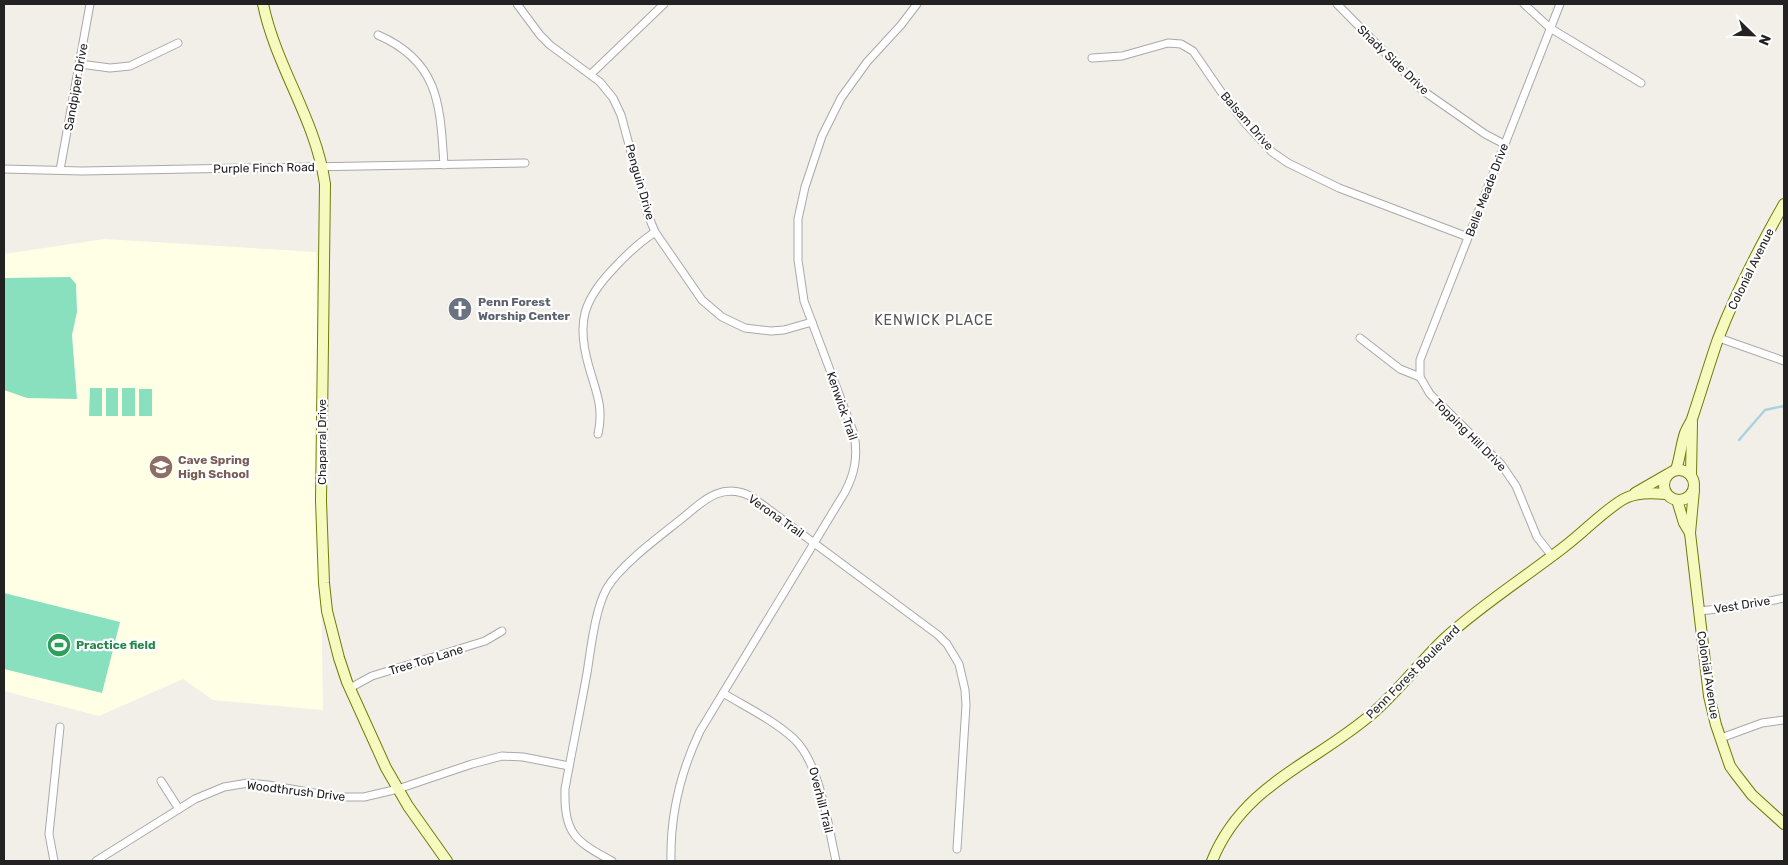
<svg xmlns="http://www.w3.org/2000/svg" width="1788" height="865" viewBox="0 0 1788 865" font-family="Rubik,sans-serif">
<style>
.education{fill:#ffffe5}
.pitch{fill:#88e0be}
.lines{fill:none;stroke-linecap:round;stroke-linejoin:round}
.stream{stroke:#aad3df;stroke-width:2.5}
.street-casing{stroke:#a9a9a9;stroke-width:9}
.secondary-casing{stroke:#707d05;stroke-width:12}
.street{stroke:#fff;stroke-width:7}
.secondary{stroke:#f7fabf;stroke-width:10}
.labels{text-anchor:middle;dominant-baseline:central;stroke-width:4.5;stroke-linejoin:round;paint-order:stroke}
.street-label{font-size:12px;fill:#222;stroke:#fff}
.worship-label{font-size:12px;font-weight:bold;fill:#5b616d;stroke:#fff;text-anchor:start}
.education-label{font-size:12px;font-weight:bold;fill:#785e54;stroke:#fff;text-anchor:start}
.leisure-label{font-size:12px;font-weight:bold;fill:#27864d;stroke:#fff;text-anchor:start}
.neighbourhood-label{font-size:14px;letter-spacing:1px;fill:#555;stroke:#fff}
</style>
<rect width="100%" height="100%" fill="#f2efe9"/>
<path class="education" d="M105 239 316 252 323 710 213 700 183 679 99 716 4 691V254Z"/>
<g class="pitch">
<path d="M70 277 76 284 77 312 72 335 77 399 27 398 4 390V278Z"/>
<path d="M90 388H102V416H89Z"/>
<rect x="106" y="388" width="12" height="28"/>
<rect x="122" y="388" width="13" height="28"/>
<rect x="139" y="389" width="13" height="27"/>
<path d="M4 593 120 622 102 693 4 669Z"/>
</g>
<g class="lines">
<path class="stream" d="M1739 440 1765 410 1784 406"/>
<g class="street-casing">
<g id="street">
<path d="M517 4 540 35 550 45 600 82 613 98 621 115 648 215 655 232 702 300 722 317 745 328 771 331 784 330 812 322"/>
<path d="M1337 4 1422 90 1485 134 1504 144"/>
<path d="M1524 4 1550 28 1641 83"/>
<path d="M378 35C440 62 440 106 444 165"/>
<path d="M1092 58 1122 56 1168 43 1181 44 1193 51 1224 96 1246 124 1272 152 1288 163 1339 188 1468 237"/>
<path d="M80 64 110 68 130 66 178 43"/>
<path d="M591 74 664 4"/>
<path d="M4 169 82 171 525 163"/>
<path d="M60 170 90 4"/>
<path d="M1360 338 1400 369 1420 377 1430 394 1501 464 1516 486 1537 537 1552 556"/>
<path d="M1719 338 1784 361"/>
<path d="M1420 377V360L1425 347 1560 4"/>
<path d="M598 434C604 407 596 392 589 367 576 322 583 300 615 267 627 254 640 242 655 232"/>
<path d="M1699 611 1745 606 1784 598"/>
<path d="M350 688 372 676 485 641 502 631"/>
<path d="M723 693C746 707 775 721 794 739 820 763 828 826 836 861"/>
<path d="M1721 738 1762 723 1784 720"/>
<path d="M161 781 179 809"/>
<path d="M54 861 49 834 60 727"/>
<path d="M96 861 195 799 224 787 248 783 268 785 337 797H364L398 789 472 764 502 756 523 757 569 766"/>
<path d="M612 861C575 841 564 834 565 789 572 750 580 712 587 673 591 648 595 609 607 588 621 564 663 534 685 516 706 498 724 482 752 497L938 635 947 644 959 664 965 690 966 705 957 849"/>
<path d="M671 861C670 815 680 773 700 731L845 492C855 473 858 456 854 434L804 301 798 260V219L805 187 822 136 841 98 867 62 901 25 917 4"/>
</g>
</g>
<g class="secondary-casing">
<g id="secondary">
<path d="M263 4C276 67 316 120 325 184L321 501 324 583 327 611 339 658 347 682 386 768 408 806 447 861"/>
<circle cx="1679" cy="485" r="15"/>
<path d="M1676 470C1680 458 1681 445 1685 433 1687 428 1690 424 1692 419 1701 392 1709 365 1718 339 1736 292 1759 248 1784 204"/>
<path d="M1691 475 1692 422"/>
<path d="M1694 490 1690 533 1709 696 1716 725 1730 766 1735 773 1752 795 1784 824"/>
<path d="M1635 493 1668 474"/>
<path d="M1677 500 1684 523 1690 533"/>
<path d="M1212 861C1243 784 1314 764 1373 713 1399 690 1419 663 1444 639 1481 605 1524 578 1564 547 1583 533 1601 513 1622 500 1635 492 1652 493 1666 494"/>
</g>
</g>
<use href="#street" class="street"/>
<use href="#secondary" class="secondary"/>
</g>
<defs>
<g id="church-disc" transform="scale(1.25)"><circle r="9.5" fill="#6b7280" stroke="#fff"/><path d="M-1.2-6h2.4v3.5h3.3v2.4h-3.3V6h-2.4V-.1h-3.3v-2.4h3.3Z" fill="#fff"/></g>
<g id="school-disc" transform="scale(1.25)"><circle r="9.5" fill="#8d6e63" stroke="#fff"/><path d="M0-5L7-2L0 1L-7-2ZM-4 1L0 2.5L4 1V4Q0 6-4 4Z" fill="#fff"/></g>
<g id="stadium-disc" transform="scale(1.25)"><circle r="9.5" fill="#2e9e5b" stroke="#fff"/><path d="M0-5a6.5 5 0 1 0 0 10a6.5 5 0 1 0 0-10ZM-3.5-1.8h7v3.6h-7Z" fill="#fff"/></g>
</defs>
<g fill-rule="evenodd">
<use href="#church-disc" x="460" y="309"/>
<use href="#school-disc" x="161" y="467"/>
<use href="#stadium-disc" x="59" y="645"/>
</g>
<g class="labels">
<g class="street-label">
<text transform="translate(1393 60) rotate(44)">Shady Side Drive</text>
<text transform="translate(76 87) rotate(-80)">Sandpiper Drive</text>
<text transform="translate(1247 121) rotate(49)">Balsam Drive</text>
<text transform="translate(264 168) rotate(-1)">Purple Finch Road</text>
<text transform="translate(640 182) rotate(74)">Penguin Drive</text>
<text transform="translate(1487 190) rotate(-69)">Belle Meade Drive</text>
<text transform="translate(1751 269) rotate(-64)">Colonial Avenue</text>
<text transform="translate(842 406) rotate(71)">Kenwick Trail</text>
<text transform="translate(1470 435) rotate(45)">Topping Hill Drive</text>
<text transform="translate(322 442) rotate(-90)">Chaparral Drive</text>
<text transform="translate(776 516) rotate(35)">Verona Trail</text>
<text transform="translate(1742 605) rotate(-9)">Vest Drive</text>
<text transform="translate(426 660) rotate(-17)">Tree Top Lane</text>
<text transform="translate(1413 672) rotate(-45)">Penn Forest Boulevard</text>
<text transform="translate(1708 675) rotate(81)">Colonial Avenue</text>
<text transform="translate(296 791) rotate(7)">Woodthrush Drive</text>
<text transform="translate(821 800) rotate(76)">Overhill Trail</text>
</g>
<g class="worship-label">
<text x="478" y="302">Penn Forest<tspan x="478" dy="14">Worship Center</tspan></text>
</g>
<g class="education-label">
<text x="178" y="460">Cave Spring<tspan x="178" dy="14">High School</tspan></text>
</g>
<g class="leisure-label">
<text x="76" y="645">Practice field</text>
</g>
<g class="neighbourhood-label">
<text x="934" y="320">KENWICK PLACE</text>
</g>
</g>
<rect width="1788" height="865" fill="none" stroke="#222222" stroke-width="10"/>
<g transform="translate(1753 35) rotate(113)" stroke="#ffffff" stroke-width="4" paint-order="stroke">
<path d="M0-4L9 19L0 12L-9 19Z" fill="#222222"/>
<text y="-8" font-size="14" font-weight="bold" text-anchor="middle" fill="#222222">N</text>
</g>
</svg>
